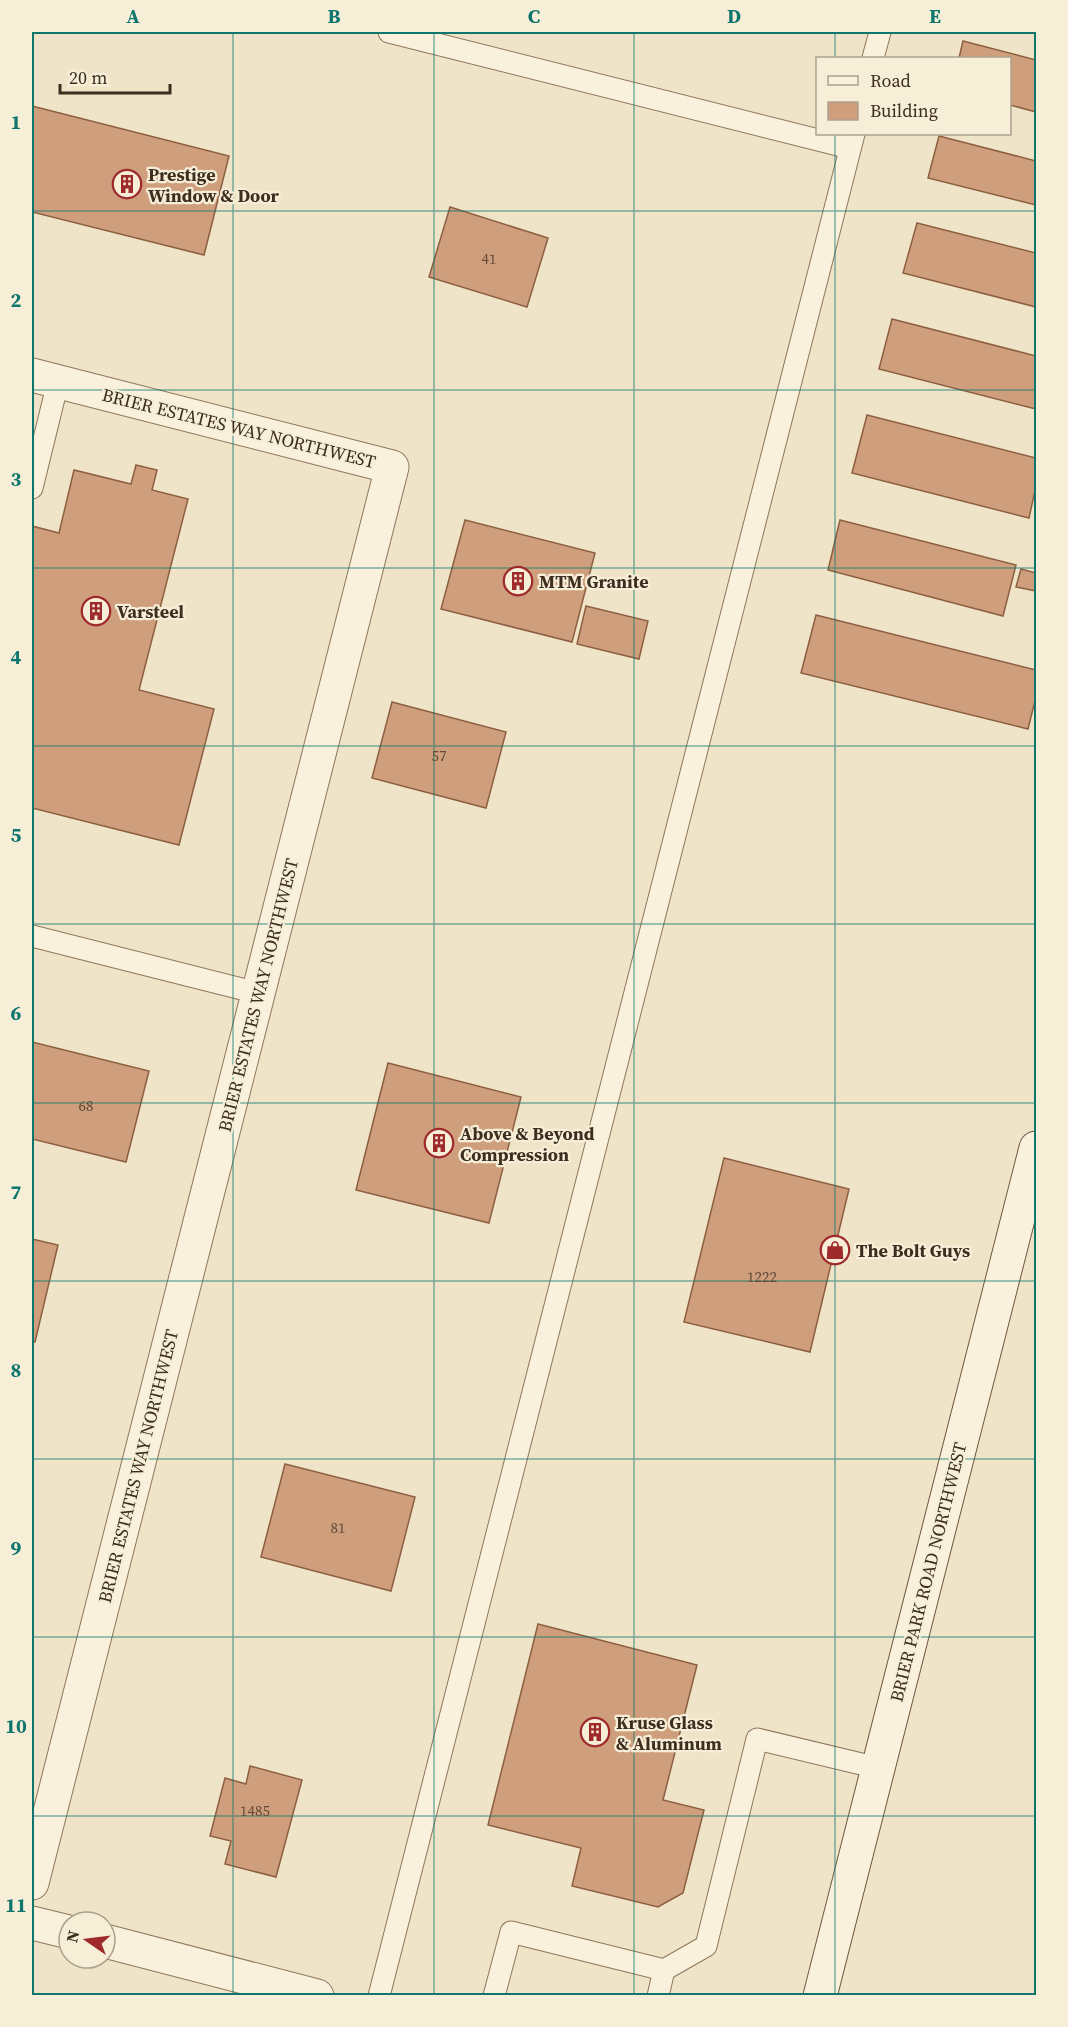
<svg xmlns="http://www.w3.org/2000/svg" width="1068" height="2027" viewBox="0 0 1068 2027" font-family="'Source Serif 4',serif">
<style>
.building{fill:#cf9f7d;stroke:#8d5f41;stroke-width:1.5}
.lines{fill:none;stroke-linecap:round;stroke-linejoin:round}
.lane-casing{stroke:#8d765c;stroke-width:23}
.street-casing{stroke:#8d765c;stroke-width:35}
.secondary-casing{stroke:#6f573f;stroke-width:35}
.lane{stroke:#faf1dc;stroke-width:21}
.street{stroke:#faf1dc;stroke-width:33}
.secondary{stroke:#faf1dc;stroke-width:33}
.grid{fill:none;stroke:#0f766e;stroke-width:1.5;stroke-opacity:0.55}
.labels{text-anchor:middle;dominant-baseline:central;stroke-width:4.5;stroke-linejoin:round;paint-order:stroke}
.number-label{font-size:15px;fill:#624a37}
.poi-label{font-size:18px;font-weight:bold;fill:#3d2e20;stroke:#f7eed8;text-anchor:start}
.street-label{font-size:18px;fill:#3d2e20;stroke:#f7eed8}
.neatline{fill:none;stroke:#0f766e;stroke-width:2}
.grid-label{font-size:20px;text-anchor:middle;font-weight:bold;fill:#0f766e}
</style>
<rect width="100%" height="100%" fill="#f0e4c8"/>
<g class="building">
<path d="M963 41 1036 60V112L1010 105V58H959Z"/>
<path d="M32 106 229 156 204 255 32 212Z"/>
<path d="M939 136 1036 161V205L928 178Z"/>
<path d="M450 207 548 238 527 307 429 277Z"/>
<path d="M917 223 1036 253V307L903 273Z"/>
<path d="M892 319 1036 356V409L879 369Z"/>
<path d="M867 415 1036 458V486L1029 518 852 473Z"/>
<path d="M136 465 157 470 152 490 188 499 139 690 214 709 179 845 32 808V526L59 533 74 470 131 484Z"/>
<path d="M465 520 595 553 572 642 441 609Z"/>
<path d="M840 520 1016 565 1003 616 828 570Z"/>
<path d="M1021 569 1036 573V591L1016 587Z"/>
<path d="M586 606 648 621 639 659 577 644Z"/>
<path d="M816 615 1036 670V697L1028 729 801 673Z"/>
<path d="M392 702 506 732 486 808 372 778Z"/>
<path d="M32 1042 149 1071 126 1162 32 1139Z"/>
<path d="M388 1063 521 1097 489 1223 356 1190Z"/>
<path d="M724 1158 849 1189 810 1352 684 1322Z"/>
<path d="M32 1239 58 1245 35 1342 32 1341Z"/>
<path d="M285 1464 415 1497 391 1591 261 1557Z"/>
<path d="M538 1624 697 1665 663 1800 704 1810 683 1893 658 1907 572 1886 581 1848 488 1825Z"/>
<path d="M250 1766 302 1780 276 1877 225 1864 231 1841 210 1836 225 1778 246 1784Z"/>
</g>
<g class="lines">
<g class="lane-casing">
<g id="lane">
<path d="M389 32 850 148"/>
<path d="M873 58 880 32"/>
<path d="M32 488 58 382"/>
<path d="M32 936 258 993"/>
<path d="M379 1996 854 134"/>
<path d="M494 1996 511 1932 664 1970 706 1946 757 1739 878 1768"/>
<path d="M658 1996 664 1970"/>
</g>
</g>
<g class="street-casing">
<g id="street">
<path d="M32 375 392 467 32 1883"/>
<path d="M32 1923 69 1932"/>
<path d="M105 1941 317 1996"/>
</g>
</g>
<g class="secondary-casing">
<path id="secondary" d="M820 1996 1036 1148"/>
</g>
<use href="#lane" class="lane"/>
<use href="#street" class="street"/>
<use href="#secondary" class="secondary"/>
</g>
<path class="grid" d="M233 32V1996M434 32V1996M634 32V1996M835 32V58M835 134V1996M32 211H1036M32 390H1036M32 568H1036M32 746H1036M32 924H1036M32 1103H1036M32 1281H1036M32 1459H1036M32 1637H1036M32 1816H1036"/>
<defs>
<g id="building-ring" transform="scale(1.5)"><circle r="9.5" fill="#f7eed8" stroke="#9e2a2b" stroke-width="1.5"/><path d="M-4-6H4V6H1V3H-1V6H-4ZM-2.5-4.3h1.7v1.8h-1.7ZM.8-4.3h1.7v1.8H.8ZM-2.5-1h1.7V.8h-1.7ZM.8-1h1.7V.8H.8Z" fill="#9e2a2b"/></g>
<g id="shop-ring" transform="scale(1.5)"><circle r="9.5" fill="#f7eed8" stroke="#9e2a2b" stroke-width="1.5"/><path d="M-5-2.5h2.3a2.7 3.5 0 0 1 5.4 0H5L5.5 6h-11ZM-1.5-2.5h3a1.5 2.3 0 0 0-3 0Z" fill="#9e2a2b"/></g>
</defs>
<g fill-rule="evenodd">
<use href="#building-ring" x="127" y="184"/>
<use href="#building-ring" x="518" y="581"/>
<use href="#building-ring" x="96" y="611"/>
<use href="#building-ring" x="439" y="1143"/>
<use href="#shop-ring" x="835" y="1250"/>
<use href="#building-ring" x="595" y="1732"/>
</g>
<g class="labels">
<g class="number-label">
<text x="489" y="258">41</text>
<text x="439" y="755">57</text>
<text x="86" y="1105">68</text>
<text x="762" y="1276">1222</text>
<text x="338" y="1527">81</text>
<text x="255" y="1810">1485</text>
</g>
<g class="poi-label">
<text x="148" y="174">Prestige<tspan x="148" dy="21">Window &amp; Door</tspan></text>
<text x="539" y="581">MTM Granite</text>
<text x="117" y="611">Varsteel</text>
<text x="460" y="1133">Above &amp; Beyond<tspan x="460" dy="21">Compression</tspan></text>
<text x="856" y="1250">The Bolt Guys</text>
<text x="616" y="1722">Kruse Glass<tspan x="616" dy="21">&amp; Aluminum</tspan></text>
</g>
<g class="street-label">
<text transform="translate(239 428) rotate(14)">BRIER ESTATES WAY NORTHWEST</text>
<text transform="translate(258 995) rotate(-76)">BRIER ESTATES WAY NORTHWEST</text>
<text transform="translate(138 1466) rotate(-76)">BRIER ESTATES WAY NORTHWEST</text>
<text transform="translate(928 1572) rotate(-76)">BRIER PARK ROAD NORTHWEST</text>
</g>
</g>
<rect width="1068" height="2027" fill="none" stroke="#f7eed8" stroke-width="66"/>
<rect x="816" y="57" width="195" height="78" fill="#f7eed8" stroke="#ada18e" stroke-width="1.5"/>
<rect x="828" y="76" width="30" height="9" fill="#faf1dc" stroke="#ada18e" stroke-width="1.5"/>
<text x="870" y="87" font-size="18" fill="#3d2e20">Road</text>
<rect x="828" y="102" width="30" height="18" fill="#cf9f7d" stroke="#ada18e" stroke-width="1.5"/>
<text x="870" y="117" font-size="18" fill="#3d2e20">Building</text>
<g transform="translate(87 1940) rotate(284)"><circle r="28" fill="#f7eed8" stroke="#ada18e" stroke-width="1.5"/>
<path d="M0-4.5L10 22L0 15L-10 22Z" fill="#9e2a2b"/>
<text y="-9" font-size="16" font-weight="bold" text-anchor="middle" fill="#3d2e20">N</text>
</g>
<path d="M60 84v9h110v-9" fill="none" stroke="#3d2e20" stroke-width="3"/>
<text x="69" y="84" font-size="18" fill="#3d2e20" stroke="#f7eed8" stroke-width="4.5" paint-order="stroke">20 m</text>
<rect x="33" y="33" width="1002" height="1961" class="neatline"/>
<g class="grid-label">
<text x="133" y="23">A</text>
<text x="334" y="23">B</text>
<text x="534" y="23">C</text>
<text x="734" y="23">D</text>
<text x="935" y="23">E</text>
<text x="16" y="129">1</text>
<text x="16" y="307">2</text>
<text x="16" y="486">3</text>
<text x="16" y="664">4</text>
<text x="16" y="842">5</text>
<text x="16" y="1020">6</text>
<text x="16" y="1199">7</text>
<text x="16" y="1377">8</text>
<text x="16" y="1555">9</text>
<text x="16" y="1733">10</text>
<text x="16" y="1912">11</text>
</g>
</svg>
